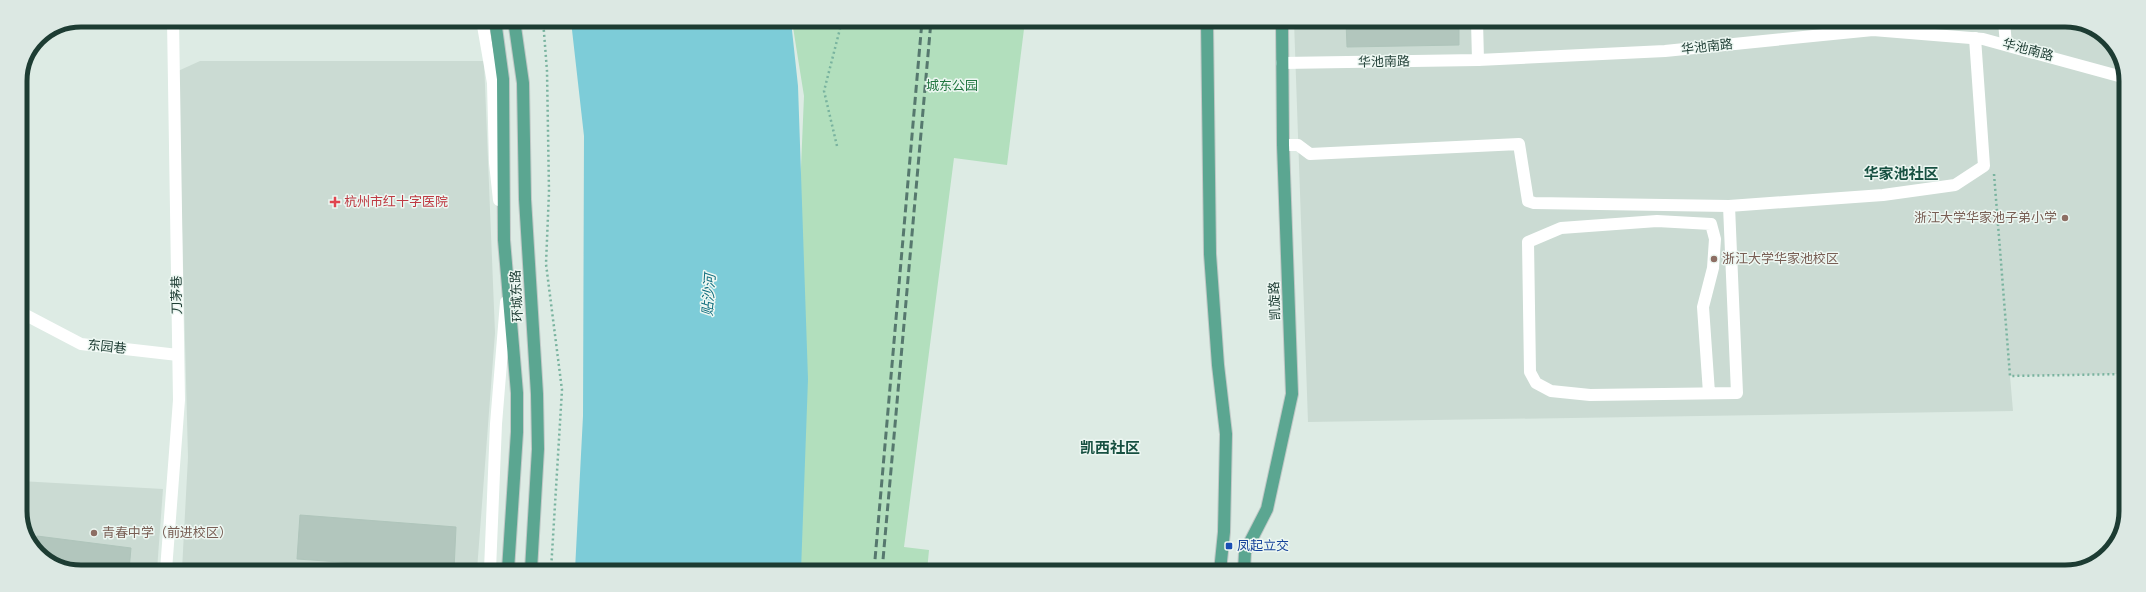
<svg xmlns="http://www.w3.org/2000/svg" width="2146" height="592" viewBox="0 0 2146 592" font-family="'Sofia Sans Condensed','Noto Sans SC',sans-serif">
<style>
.built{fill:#cbdbd3}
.green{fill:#b2dfbd}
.water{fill:#7dccd8}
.building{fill:#b2c6bd;stroke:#afc5bb}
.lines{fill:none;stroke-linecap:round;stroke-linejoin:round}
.major-casing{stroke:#c0c8c6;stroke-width:14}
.path{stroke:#79b39f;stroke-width:2.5;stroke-dasharray:2 3;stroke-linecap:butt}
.minor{stroke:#fff;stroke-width:12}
.major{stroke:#5ba691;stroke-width:12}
.rail{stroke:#56786e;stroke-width:3;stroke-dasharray:8 4;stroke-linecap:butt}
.health-dot{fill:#e0444e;stroke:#edf7f2;stroke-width:1.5}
.education-dot{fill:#8d6e63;stroke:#edf7f2;stroke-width:1.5}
.transit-dot{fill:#1a4fb4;stroke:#edf7f2;stroke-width:1.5}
.labels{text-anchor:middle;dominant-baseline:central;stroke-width:3;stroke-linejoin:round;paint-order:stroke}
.street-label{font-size:13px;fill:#1d3c33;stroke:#edf7f2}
.park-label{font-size:13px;fill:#227741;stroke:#edf7f2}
.health-label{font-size:13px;fill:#be3a42;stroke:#edf7f2;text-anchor:start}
.education-label{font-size:13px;fill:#785e54;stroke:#edf7f2;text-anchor:start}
.transit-label{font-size:13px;fill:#164399;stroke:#edf7f2;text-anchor:start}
.water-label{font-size:14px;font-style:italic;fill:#106e7e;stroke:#edf7f2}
.quarter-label{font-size:15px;font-weight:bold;fill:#175041;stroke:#edf7f2}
.rim{fill:none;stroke:#1d3c33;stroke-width:5}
</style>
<rect width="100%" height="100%" fill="#ddebe4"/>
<g class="built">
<path d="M1294 21 2081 22 2111 41 2126 77 2125 374 2010 376 2013 411 1308 422Z"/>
<path d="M200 61H484L495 333 477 570H182L188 457 178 71Z"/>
<path d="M20 481 163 489 157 570H65L35 551 20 515Z"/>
</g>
<path class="green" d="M792 21H1025L1007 165 954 158 904 547 929 550 927 571H784L804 96Z"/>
<path class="water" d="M571 21H791L798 86 808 379 801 571 575 570 583 416 584 136Z"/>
<g class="building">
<path d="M1346 21H1459V45L1347 47Z"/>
<path d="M300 515 456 527 454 570 297 559Z"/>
<path d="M37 536 131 548 129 570 63 569 35 551Z"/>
</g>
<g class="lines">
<g class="major-casing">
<g id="major">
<path d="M495 20 503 79 504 240 517 393V432L508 570"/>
<path d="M514 20 523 83 525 199 537 394 538 449 531 570"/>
<path d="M1207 21 1210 254 1218 365 1226 434 1224 532 1220 571"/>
<path d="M1244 571 1245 552 1267 509 1292 394 1283 145 1282 21"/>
</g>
</g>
<g class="path">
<path d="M543 20 547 71 549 192 546 264 562 390 551 570"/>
<path d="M837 146 824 91 842 21"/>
<path d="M1994 174 2010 376 2125 374"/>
</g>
<g class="minor">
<path d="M482 20 493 83 495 163 499 200"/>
<path d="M1477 21 1478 60"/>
<path d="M2004 22 2006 44"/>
<path d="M1282 63 1478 60 1665 51 1873 30 1983 39 2126 78"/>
<path d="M1283 145H1298L1310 154 1519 144 1528 201 1534 203 1729 206 1883 195 1955 185 1984 166 1975 38"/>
<path d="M20 312 81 344 178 355"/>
<path d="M1709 393 1703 307 1713 268 1715 239 1711 224 1657 221 1561 228 1528 242 1530 372 1536 383 1551 391 1590 395 1737 393 1729 206"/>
<path d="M166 570 179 400 173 20"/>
<path d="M490 570 496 424 506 302"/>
</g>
<use href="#major" class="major"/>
<g class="rail">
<path d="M874 571 922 21"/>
<path d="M882 571 931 21"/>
</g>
</g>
<path class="health-dot" d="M333 196h4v4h4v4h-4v4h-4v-4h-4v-4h4z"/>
<g class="education-dot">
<circle cx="2065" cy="218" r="4"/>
<circle cx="1714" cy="259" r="4"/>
<circle cx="94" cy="533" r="4"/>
</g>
<rect class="transit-dot" x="1225" y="542" width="8" height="8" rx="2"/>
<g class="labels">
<g class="street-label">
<text transform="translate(1707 47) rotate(-6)">华池南路</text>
<text transform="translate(2028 50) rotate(15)">华池南路</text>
<text transform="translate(1384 62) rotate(-1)">华池南路</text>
<text transform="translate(177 295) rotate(-91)">刀茅巷</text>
<text transform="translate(517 296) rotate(-93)">环城东路</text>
<text transform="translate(1275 301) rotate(-92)">凯旋路</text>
<text transform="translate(107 347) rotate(6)">东园巷</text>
</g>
<g class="park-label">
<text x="952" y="86">城东公园</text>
</g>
<g class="health-label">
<text x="344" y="202">杭州市红十字医院</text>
</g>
<g class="education-label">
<text x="2057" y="218" text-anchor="end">浙江大学华家池子弟小学</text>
<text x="1722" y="259">浙江大学华家池校区</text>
<text x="102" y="533">青春中学（前进校区）</text>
</g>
<g class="transit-label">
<text x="1237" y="546">凤起立交</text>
</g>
<g class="water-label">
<text transform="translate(709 295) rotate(-86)">贴沙河</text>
</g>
<g class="quarter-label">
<text x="1901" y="174">华家池社区</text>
<text x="1110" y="448">凯西社区</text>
</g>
</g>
<path d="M0 0H2146V592H0ZM81 27H2065A54 54 0 0 1 2119 81V511A54 54 0 0 1 2065 565H81A54 54 0 0 1 27 511V81A54 54 0 0 1 81 27Z" fill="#dce8e3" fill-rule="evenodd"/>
<path class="rim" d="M81 27H2065A54 54 0 0 1 2119 81V511A54 54 0 0 1 2065 565H81A54 54 0 0 1 27 511V81A54 54 0 0 1 81 27Z"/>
</svg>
